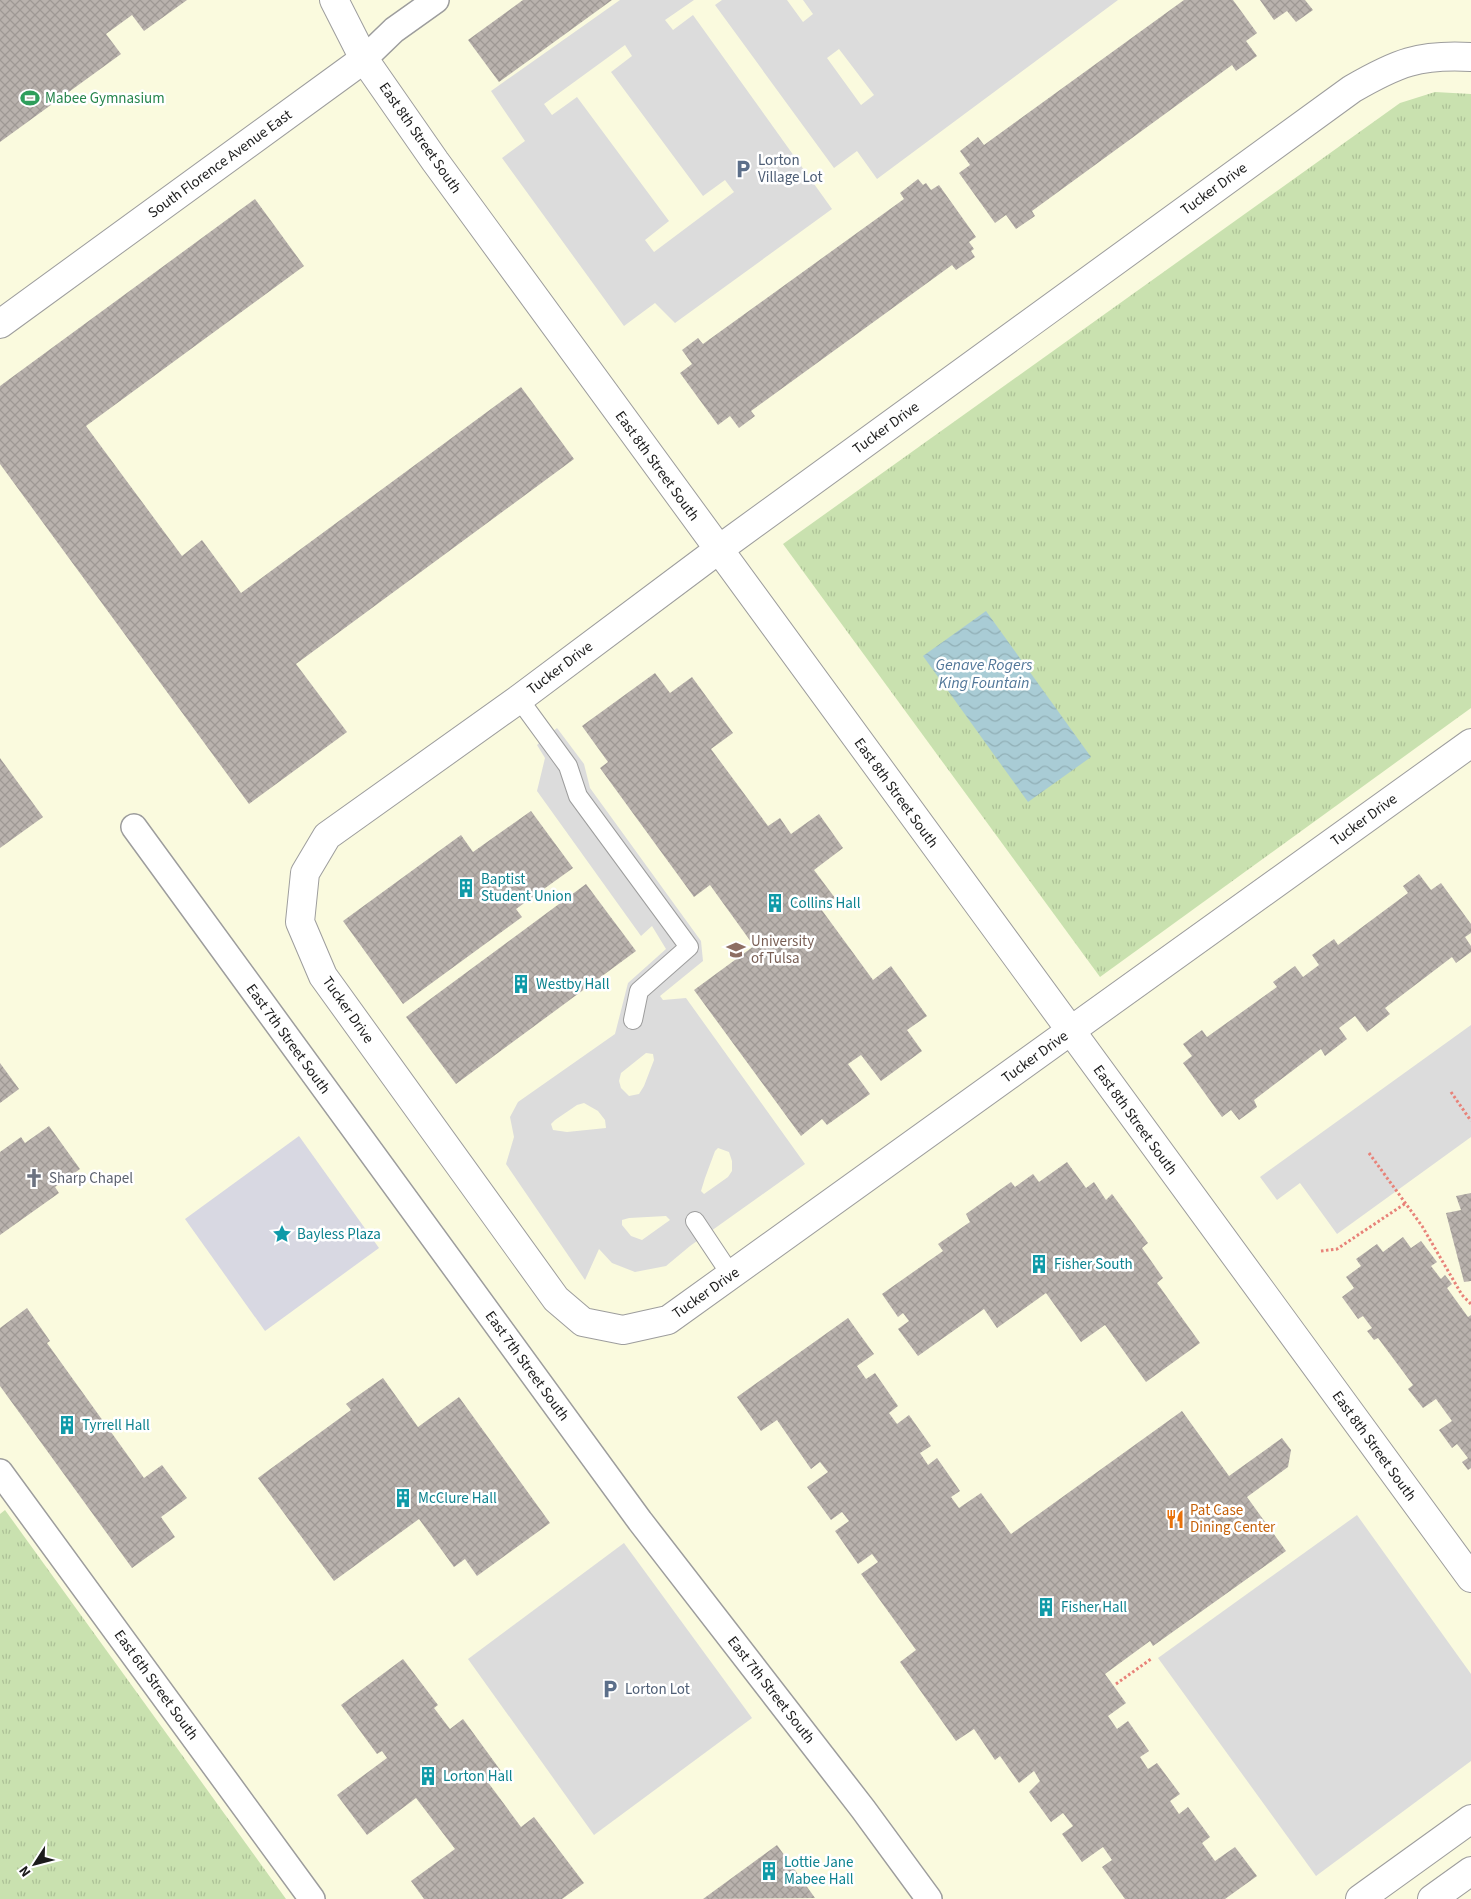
<svg xmlns="http://www.w3.org/2000/svg" width="1471" height="1899" viewBox="0 0 1471 1899" font-family="'Source Sans 3',sans-serif">
<style>
.education{fill:#fafade}
.grass{fill:url(#grass-tufts)}
.parking{fill:#dcdcdc;fill-rule:evenodd}
.plaza{fill:#d8d8e2}
.water{fill:url(#water-waves)}
.building{fill:url(#building-cross-hatch)}
.lines{fill:none;stroke-linecap:round;stroke-linejoin:round}
.service-casing{stroke:#9d9d9d;stroke-width:20}
.pedestrian-casing{stroke:#9d9d9d;stroke-width:28}
.minor-casing{stroke:#9d9d9d;stroke-width:30}
.tertiary-casing{stroke:#9d9d9d;stroke-width:30}
.path{stroke:#e88279;stroke-width:3;stroke-dasharray:2.5 2.5;stroke-linecap:butt}
.service{stroke:#fff;stroke-width:18}
.pedestrian{stroke:#fff;stroke-width:25}
.minor{stroke:#fff;stroke-width:28}
.tertiary{stroke:#fff;stroke-width:28}
.labels{text-anchor:middle;dominant-baseline:central;stroke-width:5;stroke-linejoin:round;paint-order:stroke}
.leisure-label{font-size:15px;fill:#27864d;stroke:#fff;text-anchor:start}
.street-label{font-size:15px;fill:#1c1c1c;stroke:#fff}
.service-label{font-size:15px;fill:#4e5e75;stroke:#fff;text-anchor:start}
.culture-label{font-size:15px;fill:#0d838f;stroke:#fff;text-anchor:start}
.education-label{font-size:15px;fill:#785e54;stroke:#fff;text-anchor:start}
.worship-label{font-size:15px;fill:#5b616d;stroke:#fff;text-anchor:start}
.food-label{font-size:15px;fill:#c56008;stroke:#fff;text-anchor:start}
.water-label{font-size:16px;font-style:italic;fill:#527799;stroke:#fff}
</style>
<defs>
<pattern id="grass-tufts" width="24" height="20" patternUnits="userSpaceOnUse" patternTransform="scale(1.25)"><rect width="24" height="20" fill="#c9e1af"/><path d="M3 7l-1-3M5 7V3M7 7l1-3M15 17l-1-3M17 17v-4M19 17l1-3" fill="none" stroke="#acc096"/></pattern>
<pattern id="water-waves" width="16" height="10" patternUnits="userSpaceOnUse" patternTransform="scale(1.25)"><rect width="16" height="10" fill="#a9ccd5"/><path d="M0 5q4-4 8 0t8 0" fill="none" stroke="#91afb6"/></pattern>
<pattern id="building-cross-hatch" width="8" height="8" patternUnits="userSpaceOnUse" patternTransform="scale(1.25)"><rect width="8" height="8" fill="#b9b2ad"/><path d="M0 0l8 8M0 8l8-8" fill="none" stroke="#9e9894"/></pattern>
</defs>
<rect width="100%" height="100%" fill="#ece9e3"/>
<rect class="education" x="0" y="0" width="1471" height="1899"/>
<g class="grass">
<path d="M1435 92 1471 94V708L1100 977 783 544 1400 103Z"/>
<path d="M5 1510 286 1899H0V1514Z"/>
</g>
<g class="parking">
<path d="M620 0H694L665 20 673 30 693 15 832 209 675 323 655 303 624 326 502 158 525 141 491 91ZM625 45 632 56 611 72 703 196 725 180 734 192 654 252 645 240 669 221 577 97 552 115 544 104Z"/>
<path d="M722 0H787L803 22 813 14 803 0H1118L877 179 857 151 834 168 715 5ZM839 49 874 95 861 105 827 58Z"/>
<path d="M557 728 584 764 590 788 701 941 703 961 660 996 663 1000 686 998 805 1164 690 1246 666 1266 635 1272 612 1263 599 1249 585 1280 506 1164 514 1137 510 1117 518 1102 615 1034 628 983 666 949 652 926 641 936 537 791 545 758 537 745ZM646 1053 653 1054 654 1060 644 1086 639 1094 629 1096 621 1088 619 1081 621 1073ZM584 1103 598 1111 605 1120 606 1128 567 1132 553 1130 551 1124 555 1120 577 1105ZM718 1148 729 1152 732 1161V1171L728 1177 704 1194 701 1191 705 1178 715 1151ZM666 1216 670 1220 642 1240 631 1236 622 1225V1220L629 1218Z"/>
<path d="M1471 1025V1137L1337 1234 1300 1183 1277 1200 1260 1177Z"/>
<path d="M1357 1515 1471 1674V1761L1316 1876 1158 1658Z"/>
<path d="M624 1543 752 1718 594 1835 468 1659Z"/>
</g>
<path class="plaza" d="M299 1136 379 1248 265 1331 185 1219Z"/>
<path class="water" d="M986 611 1091 757 1028 802 923 656Z"/>
<g class="building">
<path d="M0 0H187L144 31 132 15 106 34 121 54 0 142Z"/>
<path d="M523 0H612L499 82 468 40Z"/>
<path d="M1184 0H1233L1257 33 1246 41 1257 56 1236 71 1232 65 1032 211 1035 216 1016 229 1006 215 995 223 959 173 970 165 960 151 978 137 984 145Z"/>
<path d="M1260 0H1305L1313 10 1296 22 1287 11 1274 20Z"/>
<path d="M918 179 923 185 926 183 931 190 939 185 976 237 969 242 974 249 971 251 975 257 956 270 952 265 751 411 755 416 739 428 730 416 718 425 680 373 692 364 682 350 698 338 703 344 904 199 900 193Z"/>
<path d="M255 199 304 266 86 426 182 556 202 540 241 593 521 387 574 459 296 664 347 732 249 804 0 464V386Z"/>
<path d="M655 673 670 693 692 677 733 733 711 749 768 826 780 818 791 834 819 814 843 848 814 870 835 898 821 909 873 980 891 966 927 1016 907 1030 922 1051 881 1081 861 1055 848 1064 870 1094 827 1125 822 1119 801 1136 694 990 754 946 710 885 694 897 600 768 608 762 582 726Z"/>
<path d="M0 758 43 817 0 848Z"/>
<path d="M531 811 573 868 516 909 522 917 403 1004 343 921 461 835 473 852Z"/>
<path d="M1419 874 1431 890 1441 883 1471 924V933L1465 937 1471 946V952L1456 963 1452 957 1385 1008 1390 1014 1367 1032 1355 1016 1339 1028 1347 1039 1325 1056 1321 1049 1254 1100 1257 1107 1239 1120 1231 1110 1222 1117 1183 1063 1192 1056 1183 1044 1202 1030 1207 1037 1277 987 1273 982 1295 966 1303 977 1319 965 1312 955 1334 939 1338 945 1408 893 1403 886Z"/>
<path d="M586 884 636 951 456 1084 406 1017Z"/>
<path d="M0 1063 19 1089 0 1103Z"/>
<path d="M49 1126 80 1169 55 1187 59 1193 0 1235V1152L21 1137 25 1143Z"/>
<path d="M1067 1162 1086 1188 1094 1182 1106 1200 1112 1194 1148 1243 1142 1248 1163 1278 1157 1283 1200 1343 1146 1382 1105 1325 1081 1342 1046 1293 997 1328 984 1309 918 1356 898 1329 909 1321 903 1313 898 1317 882 1294 943 1251 938 1244 970 1222 966 1214 1011 1182 1015 1187 1033 1174 1039 1182Z"/>
<path d="M1471 1193V1281L1464 1282 1446 1213 1461 1210 1456 1196Z"/>
<path d="M1403 1237 1411 1248 1421 1241 1437 1262 1431 1266 1441 1279 1445 1275 1452 1284 1447 1288 1468 1317 1471 1315V1468L1468 1470 1462 1462 1468 1458 1457 1444 1452 1448 1439 1430 1452 1421 1436 1399 1423 1408 1408 1389 1413 1385 1378 1338 1374 1340 1367 1331 1372 1328 1363 1316 1358 1319 1342 1297 1354 1288 1346 1277 1361 1266 1356 1259 1377 1244 1383 1252Z"/>
<path d="M27 1308 50 1341 47 1343 144 1478 162 1465 187 1498 161 1517 175 1537 132 1568 0 1386V1328Z"/>
<path d="M848 1318 874 1354 857 1366 866 1379 875 1373 898 1406 889 1413 897 1424 909 1415 931 1446 920 1453 928 1465 937 1458 960 1491 951 1497 959 1508 981 1493 1011 1534 1182 1411 1229 1476 1282 1438 1291 1450 1288 1467 1247 1497 1286 1551 1153 1646 1150 1641 1105 1674 1126 1703 1108 1716 1117 1729 1128 1721 1149 1751 1140 1757 1148 1769 1157 1763 1180 1794 1170 1801 1179 1814 1188 1807 1210 1837 1202 1843 1215 1861 1235 1847 1257 1876 1225 1899H1125L1102 1867 1112 1860 1103 1847 1082 1862 1062 1834 1073 1826 1063 1813 1051 1822 1029 1792 1040 1781 1034 1771 1019 1783 1000 1756 995 1760 974 1729 956 1741 900 1662 916 1650 861 1574 878 1562 872 1554 858 1564 835 1531 849 1521 842 1512 831 1520 807 1487 828 1472 820 1462 811 1469 777 1420 761 1431 737 1397Z"/>
<path d="M383 1378 418 1427 459 1397 550 1523 477 1576 465 1559 454 1567 419 1519 334 1581 258 1478 351 1410 346 1404Z"/>
<path d="M403 1659 438 1705 434 1708 450 1729 463 1719 501 1771 487 1781 521 1827 534 1817 584 1883 562 1899H424L411 1881 455 1849 416 1798 367 1835 337 1795 387 1758 382 1751 377 1754 341 1705Z"/>
<path d="M777 1845 815 1898 703 1899Z"/>
</g>
<g class="lines">
<g class="service-casing">
<g id="service">
<path d="M519 699 568 766 578 796 689 947 639 991 633 1020"/>
<path d="M695 1221 731 1275"/>
</g>
</g>
<g class="pedestrian-casing">
<g id="pedestrian">
<path d="M364 59 394 30 436 0"/>
<path d="M134 827 640 1521 863 1809 929 1899"/>
<path d="M0 1472 312 1899"/>
</g>
</g>
<g class="minor-casing">
<g id="minor">
<path d="M334 0 364 59 435 161 1471 1578"/>
<path d="M1471 57C1419 54 1397 63 1352 89L718 550 519 699 327 836 305 873 300 922 323 976 556 1299 583 1322 623 1330 668 1320 1471 743"/>
<path d="M0 324 364 59"/>
</g>
</g>
<g class="tertiary-casing">
<g id="tertiary">
<path d="M1360 1899 1471 1819"/>
<path d="M1432 1899 1471 1871"/>
</g>
</g>
<g class="path">
<path d="M1451 1092 1471 1121"/>
<path d="M1369 1153 1422 1226 1462 1295 1471 1304"/>
<path d="M1321 1251 1337 1249 1406 1203"/>
<path d="M1116 1684 1151 1659"/>
</g>
<use href="#service" class="service"/>
<use href="#pedestrian" class="pedestrian"/>
<use href="#minor" class="minor"/>
<use href="#tertiary" class="tertiary"/>
</g>
<defs>
<g id="stadium-bare" transform="scale(1.5)"><path d="M0-5a6.5 5 0 1 0 0 10a6.5 5 0 1 0 0-10ZM-3.5-1.8h7v3.6h-7Z" fill="#2e9e5b" stroke="#fff" stroke-width="2.5" paint-order="stroke"/></g>
<g id="parking-bare" transform="scale(1.5)"><path d="M-3.5-5.5H1a3.5 3.5 0 0 1 0 7H-1V5.5H-3.5ZM-1-3.4V-.6H.8a1.4 1.4 0 0 0 0-2.8Z" fill="#5c6f8a" stroke="#fff" stroke-width="2.5" paint-order="stroke"/></g>
<g id="building-bare" transform="scale(1.5)"><path d="M-4-6H4V6H1V3H-1V6H-4ZM-2.5-4.3h1.7v1.8h-1.7ZM.8-4.3h1.7v1.8H.8ZM-2.5-1h1.7V.8h-1.7ZM.8-1h1.7V.8H.8Z" fill="#0f9aa8" stroke="#fff" stroke-width="2.5" paint-order="stroke"/></g>
<g id="university-bare" transform="scale(1.5)"><path d="M0-5L7-2L0 1L-7-2ZM-4 1L0 2.5L4 1V4Q0 6-4 4Z" fill="#8d6e63" stroke="#fff" stroke-width="2.5" paint-order="stroke"/></g>
<g id="church-bare" transform="scale(1.5)"><path d="M-1.2-6h2.4v3.5h3.3v2.4h-3.3V6h-2.4V-.1h-3.3v-2.4h3.3Z" fill="#6b7280" stroke="#fff" stroke-width="2.5" paint-order="stroke"/></g>
<g id="sight-bare" transform="scale(1.5)"><path d="M0-6L1.8-2.2L6-1.7L2.9 1.2L3.7 5.4L0 3.3L-3.7 5.4L-2.9 1.2L-6-1.7L-1.8-2.2Z" fill="#0f9aa8" stroke="#fff" stroke-width="2.5" paint-order="stroke"/></g>
<g id="restaurant-bare" transform="scale(1.5)"><path d="M-5-6h1v4h1v-4h1v4h1v-4h1v5L-1.5 .5V6h-2V.5L-5-1ZM5-6V6H3V1.5H1.5Q1.5-4 5-6Z" fill="#e8710a" stroke="#fff" stroke-width="2.5" paint-order="stroke"/></g>
</defs>
<g fill-rule="evenodd">
<use href="#stadium-bare" x="30" y="98"/>
<use href="#parking-bare" x="743" y="169"/>
<use href="#building-bare" x="466" y="888"/>
<use href="#building-bare" x="775" y="903"/>
<use href="#university-bare" x="736" y="950"/>
<use href="#building-bare" x="521" y="984"/>
<use href="#church-bare" x="34" y="1178"/>
<use href="#sight-bare" x="282" y="1234"/>
<use href="#building-bare" x="1039" y="1264"/>
<use href="#building-bare" x="67" y="1425"/>
<use href="#building-bare" x="403" y="1498"/>
<use href="#restaurant-bare" x="1175" y="1519"/>
<use href="#building-bare" x="1046" y="1607"/>
<use href="#parking-bare" x="610" y="1689"/>
<use href="#building-bare" x="428" y="1776"/>
<use href="#building-bare" x="769" y="1871"/>
</g>
<g class="labels">
<g class="leisure-label">
<text x="45" y="98">Mabee Gymnasium</text>
</g>
<g class="street-label">
<text transform="translate(420 138) rotate(55)">East 8th Street South</text>
<text transform="translate(220 164) rotate(-36)">South Florence Avenue East</text>
<text transform="translate(1214 189) rotate(-36)">Tucker Drive</text>
<text transform="translate(886 428) rotate(-36)">Tucker Drive</text>
<text transform="translate(657 466) rotate(54)">East 8th Street South</text>
<text transform="translate(560 668) rotate(-37)">Tucker Drive</text>
<text transform="translate(896 793) rotate(54)">East 8th Street South</text>
<text transform="translate(1364 820) rotate(-36)">Tucker Drive</text>
<text transform="translate(348 1010) rotate(55)">Tucker Drive</text>
<text transform="translate(288 1039) rotate(54)">East 7th Street South</text>
<text transform="translate(1035 1057) rotate(-36)">Tucker Drive</text>
<text transform="translate(1135 1120) rotate(54)">East 8th Street South</text>
<text transform="translate(706 1293) rotate(-35)">Tucker Drive</text>
<text transform="translate(527 1366) rotate(54)">East 7th Street South</text>
<text transform="translate(1374 1446) rotate(54)">East 8th Street South</text>
<text transform="translate(156 1685) rotate(54)">East 6th Street South</text>
<text transform="translate(771 1690) rotate(52)">East 7th Street South</text>
</g>
<g class="service-label">
<text x="758" y="160">Lorton<tspan x="758" dy="17">Village Lot</tspan></text>
<text x="625" y="1689">Lorton Lot</text>
</g>
<g class="culture-label">
<text x="481" y="879">Baptist<tspan x="481" dy="17">Student Union</tspan></text>
<text x="790" y="903">Collins Hall</text>
<text x="536" y="984">Westby Hall</text>
<text x="297" y="1234">Bayless Plaza</text>
<text x="1054" y="1264">Fisher South</text>
<text x="82" y="1425">Tyrrell Hall</text>
<text x="418" y="1498">McClure Hall</text>
<text x="1061" y="1607">Fisher Hall</text>
<text x="443" y="1776">Lorton Hall</text>
<text x="784" y="1862">Lottie Jane<tspan x="784" dy="17">Mabee Hall</tspan></text>
</g>
<g class="education-label">
<text x="751" y="941">University<tspan x="751" dy="17">of Tulsa</tspan></text>
</g>
<g class="worship-label">
<text x="49" y="1178">Sharp Chapel</text>
</g>
<g class="food-label">
<text x="1190" y="1510">Pat Case<tspan x="1190" dy="17">Dining Center</tspan></text>
</g>
<g class="water-label">
<text x="984" y="665">Genave Rogers<tspan x="984" dy="18">King Fountain</tspan></text>
</g>
</g>
<g transform="translate(35 1864) rotate(234)" stroke="#ffffff" stroke-width="4" paint-order="stroke">
<path d="M0-4L9 19L0 12L-9 19Z" fill="#1c1c1c"/>
<text y="-8" font-size="14" font-weight="bold" text-anchor="middle" fill="#1c1c1c">N</text>
</g>
</svg>
